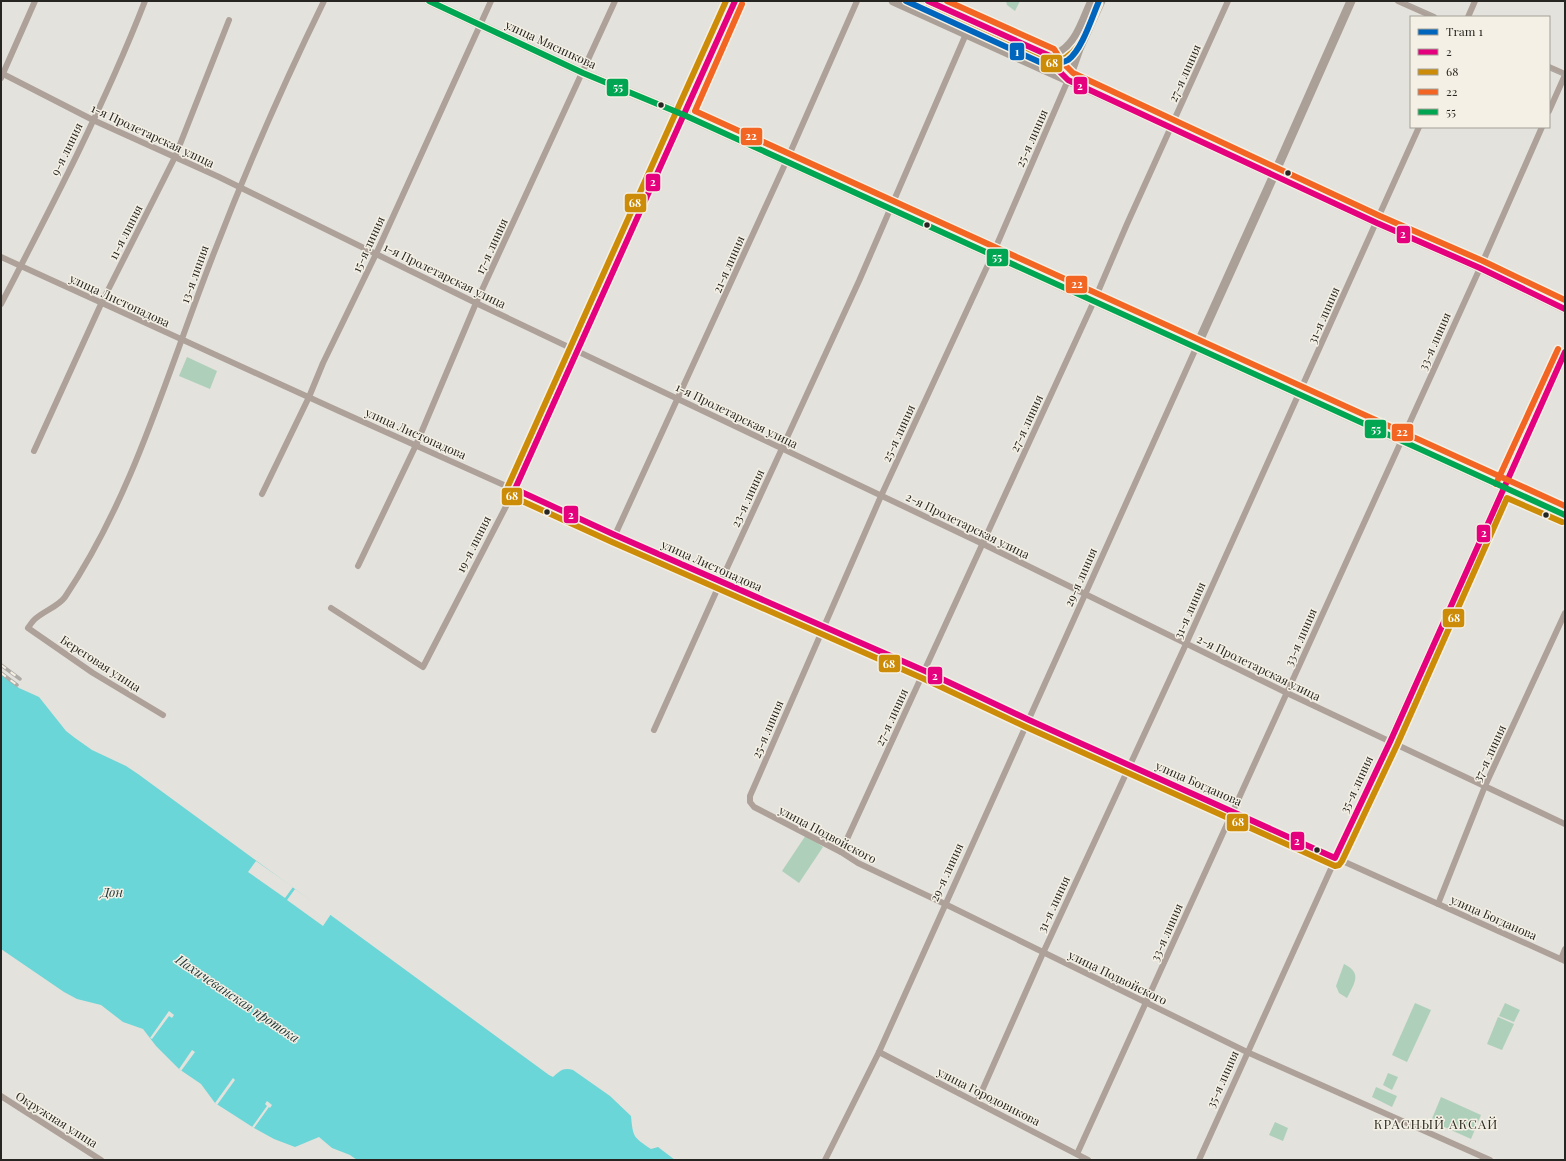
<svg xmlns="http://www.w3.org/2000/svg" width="1566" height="1161" viewBox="0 0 1566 1161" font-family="'Playfair Display',serif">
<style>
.green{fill:#aed0ba}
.water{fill:#6ad6d7}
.pier{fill:#e4e2dc}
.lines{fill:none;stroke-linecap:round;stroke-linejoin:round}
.street{stroke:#ada199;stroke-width:6}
.secondary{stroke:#aba097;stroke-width:9}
.tram{stroke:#aeaaa5;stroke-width:1}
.rail-casing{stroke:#aeaaa5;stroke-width:3.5}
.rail{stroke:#f4f0e5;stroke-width:2;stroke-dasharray:6;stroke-linecap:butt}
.bus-1-casing{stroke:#f4f0e5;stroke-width:9}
.bus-2-casing{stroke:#f4f0e5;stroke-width:9}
.bus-3-casing{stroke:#f4f0e5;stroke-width:9}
.bus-4-casing{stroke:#f4f0e5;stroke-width:9}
.bus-1{stroke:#e5007d;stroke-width:6}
.bus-2{stroke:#cd8c07;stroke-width:6}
.bus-3{stroke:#f26522;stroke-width:6}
.bus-4{stroke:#00a651;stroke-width:6}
.tram-1-casing{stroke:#f4f0e5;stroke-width:9}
.tram-1{stroke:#0065bd;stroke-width:6}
.bus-dot{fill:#272521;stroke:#f4f0e5;stroke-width:1.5}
.labels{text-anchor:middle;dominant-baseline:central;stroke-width:3;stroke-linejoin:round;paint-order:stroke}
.street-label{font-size:12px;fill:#272521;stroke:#f4f0e5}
.water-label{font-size:13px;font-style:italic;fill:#20393a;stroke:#f4f0e5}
.neighbourhood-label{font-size:13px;letter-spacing:1px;fill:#2f2c23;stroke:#f4f0e5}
.line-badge{stroke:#f4f0e5;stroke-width:1.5}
.badge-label{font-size:11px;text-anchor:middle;font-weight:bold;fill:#fff}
</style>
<rect width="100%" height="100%" fill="#e4e2dc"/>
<g class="green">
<path d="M1006 1H1020L1015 11 1007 5Z"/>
<path d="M187 357 217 371 210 389 179 376Z"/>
<path d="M806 835 823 847 799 883 782 871Z"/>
<path d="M1344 964C1363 973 1354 984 1347 998L1339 993 1336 986Z"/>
<path d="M1415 1003 1431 1010 1407 1062 1392 1055Z"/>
<path d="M1505 1003 1520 1010 1514 1022 1499 1016Z"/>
<path d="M1498 1017 1514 1024 1502 1050 1487 1044Z"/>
<path d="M1388 1073 1398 1077 1392 1090 1383 1085Z"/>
<path d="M1376 1087 1397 1096 1392 1107 1372 1097Z"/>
<path d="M1441 1097 1481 1115 1471 1139 1431 1121Z"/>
<path d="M1275 1122 1288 1128 1283 1141 1269 1135Z"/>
</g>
<path class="water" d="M1 674 19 688 39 697 66 731 75 738 92 750 126 766 138 774 549 1075 553 1077C560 1071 563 1067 573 1070L610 1096 631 1116C633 1137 633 1137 651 1149L658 1147 675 1160H357L350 1155 332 1148 319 1137 295 1147 274 1139 254 1128 215 1103 201 1084 179 1069 156 1046 143 1029 123 1022 101 1005 77 999 64 992 1 949Z"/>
<g class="pier">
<path d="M256 861 293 887 285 898 248 872Z"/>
<path d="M295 889 331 914 323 926 287 900Z"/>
<path d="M169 1011 174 1015 172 1018 169 1016 152 1039 150 1038Z"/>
<path d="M192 1050 195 1052 181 1071 179 1069Z"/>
<path d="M233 1078 235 1080 217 1105 215 1103Z"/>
<path d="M267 1101 272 1105 270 1108 269 1107 254 1128 252 1127 267 1106 265 1104Z"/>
</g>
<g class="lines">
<g class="street">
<path d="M1398 1 1434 17"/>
<path d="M1468 17 1475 1"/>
<path d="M1549 67 1565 74"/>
<path d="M1 73 93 120 219 177 476 303 983 544 1287 693 1565 824"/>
<path d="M1 78 35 1"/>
<path d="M1068 80 992 256 881 496 750 796V802L754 807 841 852 858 863 945 904 1247 1052 1490 1160"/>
<path d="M1549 111 1565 75"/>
<path d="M1 257 339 411 615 535 925 671 1029 720 1565 961"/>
<path d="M1 304C52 206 105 104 145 1"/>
<path d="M34 451 101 304 175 157 229 20"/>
<path d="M262 494 309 397 323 363 376 254 491 1"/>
<path d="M615 535 786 162 857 1"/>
<path d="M358 566 416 445 476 303 615 1"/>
<path d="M331 608 423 667 515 489 684 115"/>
<path d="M163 715 93 673 28 628C30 625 32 622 34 620 43 611 58 607 65 597 127 505 160 397 198 295 235 195 277 97 324 1"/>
<path d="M654 730 721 581 859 281 966 34"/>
<path d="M841 852 1094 301 1127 224 1228 1"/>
<path d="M1438 904 1485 786 1565 613"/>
<path d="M1561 959 1565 949"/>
<path d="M879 1052 1088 1160"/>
<path d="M1 1096 101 1160"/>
<path d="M977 1102 1043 953 1186 644 1419 127"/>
<path d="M1077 1154 1480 268 1542 127"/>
<path d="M825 1160 879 1052 1196 348"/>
<path d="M1199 1160C1300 936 1403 712 1503 487"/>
</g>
<g class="secondary">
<path d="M429 1 583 73 684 115 1565 515"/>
<path d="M893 1 1171 127 1377 223 1480 268 1565 309"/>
<path d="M928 1 1050 56"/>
<path d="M1050 56C1054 55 1059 54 1062 51 1078 41 1084 17 1092 1"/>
<path d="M1050 56 1056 68 1063 75"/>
<path d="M1068 80 1079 49 1101 1"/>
<path d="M684 115 735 1"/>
<path d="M1196 348 1274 175 1351 1"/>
<path d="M1503 487 1565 352"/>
</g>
<g class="tram">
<path d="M1402 1 1438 17"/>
<path d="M1549 69 1565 76"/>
</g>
<g class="rail-casing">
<g id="rail">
<path d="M1 665 20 679"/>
<path d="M1 673 17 685"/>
</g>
</g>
<use href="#rail" class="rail"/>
<g class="bus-1-casing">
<g id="bus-1">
<path d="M735 1 515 489 615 535 925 671 1029 720 1335 858 1390 742 1565 352"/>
<path d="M928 1 1050 56 1056 68 1068 80 1377 223 1480 268 1565 309"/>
</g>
</g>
<g class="bus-2-casing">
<g id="bus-2">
<path d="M726 1 508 486 507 491 511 496 612 542 922 678 1026 727 1335 866 1339 865 1342 861 1397 745 1507 498 1562 522"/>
<path d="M925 8 1050 64C1080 58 1088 28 1099 4"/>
</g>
</g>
<g class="bus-3-casing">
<g id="bus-3">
<path d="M947 1 1054 49 1063 63 1073 73 1380 216 1483 261 1565 300"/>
<path d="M742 4 695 111 1565 506"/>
<path d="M1496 484 1558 349"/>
</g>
</g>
<g class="bus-4-casing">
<path id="bus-4" d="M429 1 583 73 684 115 1565 515"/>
</g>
<use href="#bus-1" class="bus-1"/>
<use href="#bus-2" class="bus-2"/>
<use href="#bus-3" class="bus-3"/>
<use href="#bus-4" class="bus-4"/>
<g class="tram-1-casing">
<path id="tram-1" d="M906 1 1046 65C1053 64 1061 64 1068 60 1082 50 1092 17 1099 1"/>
</g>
<use href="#tram-1" class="tram-1"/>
</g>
<g class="bus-dot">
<circle cx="661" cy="105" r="3.5"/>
<circle cx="1288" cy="173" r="3.5"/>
<circle cx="927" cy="225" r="3.5"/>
<circle cx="547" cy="512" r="3.5"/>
<circle cx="1546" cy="515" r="3.5"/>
<circle cx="1317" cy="850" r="3.5"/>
</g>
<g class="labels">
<g class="street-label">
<text transform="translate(551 44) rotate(25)">улица Мясникова</text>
<text transform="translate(1184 73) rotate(-66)">27-я линия</text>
<text transform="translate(153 135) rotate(25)">1-я Пролетарская улица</text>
<text transform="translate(1031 138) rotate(-66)">25-я линия</text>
<text transform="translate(66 149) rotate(-64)">9-я линия</text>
<text transform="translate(125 232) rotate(-63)">11-я линия</text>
<text transform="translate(368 244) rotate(-65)">15-я линия</text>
<text transform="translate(491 246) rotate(-65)">17-я линия</text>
<text transform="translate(728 264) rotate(-66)">21-я линия</text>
<text transform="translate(194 274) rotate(-70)">13-я линия</text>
<text transform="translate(445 275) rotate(26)">1-я Пролетарская улица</text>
<text transform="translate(120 300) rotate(25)">улица Листопадова</text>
<text transform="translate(1323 315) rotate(-66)">31-я линия</text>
<text transform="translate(1434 341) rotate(-66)">33-я линия</text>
<text transform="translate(737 415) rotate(26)">1-я Пролетарская улица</text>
<text transform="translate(1026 423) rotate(-65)">27-я линия</text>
<text transform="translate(416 433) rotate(24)">улица Листопадова</text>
<text transform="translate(898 433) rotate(-65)">25-я линия</text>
<text transform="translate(747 498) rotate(-65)">23-я линия</text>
<text transform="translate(968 525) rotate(26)">2-я Пролетарская улица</text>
<text transform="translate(473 544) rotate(-63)">19-я линия</text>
<text transform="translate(712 565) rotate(24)">улица Листопадова</text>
<text transform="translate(1080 577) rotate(-66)">29-я линия</text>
<text transform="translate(1189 610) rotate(-66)">31-я линия</text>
<text transform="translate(1300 637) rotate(-66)">33-я линия</text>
<text transform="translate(101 663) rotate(33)">Береговая улица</text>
<text transform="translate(1259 667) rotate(26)">2-я Пролетарская улица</text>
<text transform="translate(891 717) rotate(-65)">27-я линия</text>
<text transform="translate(767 729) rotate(-67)">25-я линия</text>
<text transform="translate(1489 753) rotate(-65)">37-я линия</text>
<text transform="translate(1199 783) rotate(24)">улица Богданова</text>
<text transform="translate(1356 784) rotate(-65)">35-я линия</text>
<text transform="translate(828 834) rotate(28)">улица Подвойского</text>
<text transform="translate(946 872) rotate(-65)">29-я линия</text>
<text transform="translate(1053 904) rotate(-65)">31-я линия</text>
<text transform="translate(1494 917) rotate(24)">улица Богданова</text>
<text transform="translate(1166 932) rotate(-66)">33-я линия</text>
<text transform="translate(1118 977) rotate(26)">улица Подвойского</text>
<text transform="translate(1222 1079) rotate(-66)">35-я линия</text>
<text transform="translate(989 1096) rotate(27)">улица Городовикова</text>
<text transform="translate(57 1119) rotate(32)">Окружная улица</text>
</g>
<g class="water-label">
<text x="112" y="891">Дон</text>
<text transform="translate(238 998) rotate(34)">Нахичеванская протока</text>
</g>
<g class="neighbourhood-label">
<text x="1436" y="1123">КРАСНЫЙ АКСАЙ</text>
</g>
</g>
<g class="line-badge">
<rect x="1009" y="42" width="16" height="19" rx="4" fill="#0065bd"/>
<rect x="1040" y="54" width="23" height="19" rx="4" fill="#cd8c07"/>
<rect x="1073" y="76" width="15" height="19" rx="4" fill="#e5007d"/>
<rect x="606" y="78" width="23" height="19" rx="4" fill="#00a651"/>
<rect x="740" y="127" width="23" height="19" rx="4" fill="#f26522"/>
<rect x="645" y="173" width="16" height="19" rx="4" fill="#e5007d"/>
<rect x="624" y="193" width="23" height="20" rx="4" fill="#cd8c07"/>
<rect x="1396" y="225" width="15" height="19" rx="4" fill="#e5007d"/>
<rect x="986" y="248" width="23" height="19" rx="4" fill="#00a651"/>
<rect x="1065" y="275" width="23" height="19" rx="4" fill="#f26522"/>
<rect x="1364" y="419" width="23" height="20" rx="4" fill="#00a651"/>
<rect x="1391" y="423" width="23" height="19" rx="4" fill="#f26522"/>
<rect x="501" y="487" width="22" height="19" rx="4" fill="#cd8c07"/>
<rect x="563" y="505" width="16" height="19" rx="4" fill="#e5007d"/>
<rect x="1476" y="524" width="15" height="19" rx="4" fill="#e5007d"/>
<rect x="1442" y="608" width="23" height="20" rx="4" fill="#cd8c07"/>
<rect x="878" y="654" width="23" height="19" rx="4" fill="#cd8c07"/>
<rect x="927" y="666" width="16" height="19" rx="4" fill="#e5007d"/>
<rect x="1226" y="813" width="23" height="19" rx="4" fill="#cd8c07"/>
<rect x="1290" y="831" width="15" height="20" rx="4" fill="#e5007d"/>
</g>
<g class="badge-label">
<text x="1017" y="56">1</text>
<text x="1052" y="67">68</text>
<text x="1080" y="90">2</text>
<text x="618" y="91">55</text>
<text x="751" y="140">22</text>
<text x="653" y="186">2</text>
<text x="635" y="207">68</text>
<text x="1403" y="238">2</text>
<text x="997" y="261">55</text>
<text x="1077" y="288">22</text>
<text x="1376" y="433">55</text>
<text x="1402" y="436">22</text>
<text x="512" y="500">68</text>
<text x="571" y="519">2</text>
<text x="1484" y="537">2</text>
<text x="1454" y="622">68</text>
<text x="889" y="668">68</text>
<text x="935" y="680">2</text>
<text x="1238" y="826">68</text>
<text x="1297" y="845">2</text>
</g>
<rect width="1566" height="1161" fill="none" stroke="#272521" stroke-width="4"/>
<rect x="1410" y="16" width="140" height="112" fill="#f4f0e5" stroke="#a29f97"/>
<rect x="1418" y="29" width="20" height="6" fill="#0065bd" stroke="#a29f97"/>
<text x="1446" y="36" font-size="12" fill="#272521">Tram 1</text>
<rect x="1418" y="49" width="20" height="6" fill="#e5007d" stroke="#a29f97"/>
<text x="1446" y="56" font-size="12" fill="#272521">2</text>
<rect x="1418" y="69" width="20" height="6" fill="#cd8c07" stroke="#a29f97"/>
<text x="1446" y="76" font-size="12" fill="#272521">68</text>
<rect x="1418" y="89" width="20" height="6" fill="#f26522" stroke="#a29f97"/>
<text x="1446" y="96" font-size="12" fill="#272521">22</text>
<rect x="1418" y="109" width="20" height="6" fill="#00a651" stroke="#a29f97"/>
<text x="1446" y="116" font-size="12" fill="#272521">55</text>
</svg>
